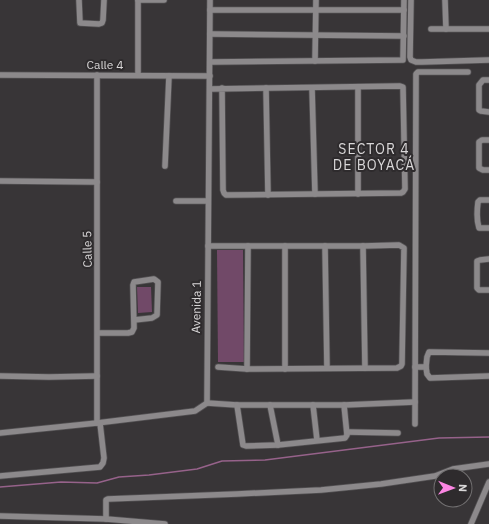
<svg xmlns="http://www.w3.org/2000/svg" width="489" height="524" viewBox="0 0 489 524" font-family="'IBM Plex Sans',sans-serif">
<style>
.green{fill:#714968}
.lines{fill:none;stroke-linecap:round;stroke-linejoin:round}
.stream{stroke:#96628a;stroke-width:1.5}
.minor-casing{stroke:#535153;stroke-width:7}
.minor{stroke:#8c898b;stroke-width:5.5}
.labels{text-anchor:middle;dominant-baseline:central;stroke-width:4;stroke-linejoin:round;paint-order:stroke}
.street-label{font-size:12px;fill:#d9d7d8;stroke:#2e2b2d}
.quarter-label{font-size:14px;letter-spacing:1px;fill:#d9d7d8;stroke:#2e2b2d}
</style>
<rect width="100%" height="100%" fill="#383537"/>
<g class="green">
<path d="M217 250H243L244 362H218Z"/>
<path d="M137 287H151L152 312 138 313Z"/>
</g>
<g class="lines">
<path class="stream" d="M0 487 61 482 97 483 119 477 149 475 197 469 222 461 265 460 439 438 489 437"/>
<g class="minor-casing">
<g id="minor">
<path d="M79 0 80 23 99 24 102 23 103 20 104 0"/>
<path d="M138 0V75"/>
<path d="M138 0H164"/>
<path d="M411 0 410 57 411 60 416 62H422L489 60"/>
<path d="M445 0 446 29H489"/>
<path d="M210 10H404"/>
<path d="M431 29H446"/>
<path d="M210 34 404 36"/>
<path d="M315 61 316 0"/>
<path d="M210 62 403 60 404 0"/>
<path d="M0 75 210 76"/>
<path d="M97 75V423"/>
<path d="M489 80H483L479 85V110L481 111 489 112"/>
<path d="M358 87V194"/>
<path d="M266 88 268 195"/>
<path d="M312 88 315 194"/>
<path d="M210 89 400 86 403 87 405 189 403 192 401 193 226 195 224 193 223 190 222 88"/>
<path d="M489 140H482L479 142V168L483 170H489"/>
<path d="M165 166 169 76"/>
<path d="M0 181 97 182"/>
<path d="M489 200H480L478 202C477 210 476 219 479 228H489"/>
<path d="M176 201H208"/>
<path d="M208 246H363L399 245 404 248 402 364 401 366 397 368 247 369 218 367"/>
<path d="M325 246 327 368"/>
<path d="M363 246 365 368"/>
<path d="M489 259 480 260 477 261V288L479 290H489"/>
<path d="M98 333H128L132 332 134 328 133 285 134 282 154 279 158 282 157 315 152 318 134 320"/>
<path d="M415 367H426L427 374 430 378 489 376"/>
<path d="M426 367 427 357 429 352 489 353"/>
<path d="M247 369 248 246"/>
<path d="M285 369V246"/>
<path d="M0 376 49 377 97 376"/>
<path d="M207 403 237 405H344L415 402"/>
<path d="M237 405 243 445 246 446 278 445 345 438 347 435 344 405"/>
<path d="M270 405 278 445"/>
<path d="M313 405 317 440"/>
<path d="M415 424 416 74 418 72H468"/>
<path d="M347 432 398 433"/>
<path d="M0 433 97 423 195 411 207 403 210 0"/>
<path d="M0 476 100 467 103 463 104 458 100 423"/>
<path d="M0 516 106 519 165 524"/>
<path d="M106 519V500L108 499 237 494 321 490 381 484 435 476 453 469 489 464"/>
<path d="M471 524 489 482"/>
</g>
</g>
<use href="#minor" class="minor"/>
</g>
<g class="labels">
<g class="street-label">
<text x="105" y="64">Calle 4</text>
<text transform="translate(87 249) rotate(-91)">Calle 5</text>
<text transform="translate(196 307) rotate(-89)">Avenida 1</text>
</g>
<g class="quarter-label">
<text x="374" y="149">SECTOR 4<tspan x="374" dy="16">DE BOYACÁ</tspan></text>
</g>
</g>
<g transform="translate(453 488) rotate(91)"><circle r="19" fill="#2e2b2d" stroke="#727071"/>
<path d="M0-3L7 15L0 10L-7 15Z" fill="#fc86e3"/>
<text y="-6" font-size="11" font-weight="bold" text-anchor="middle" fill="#d9d7d8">N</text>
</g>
</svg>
